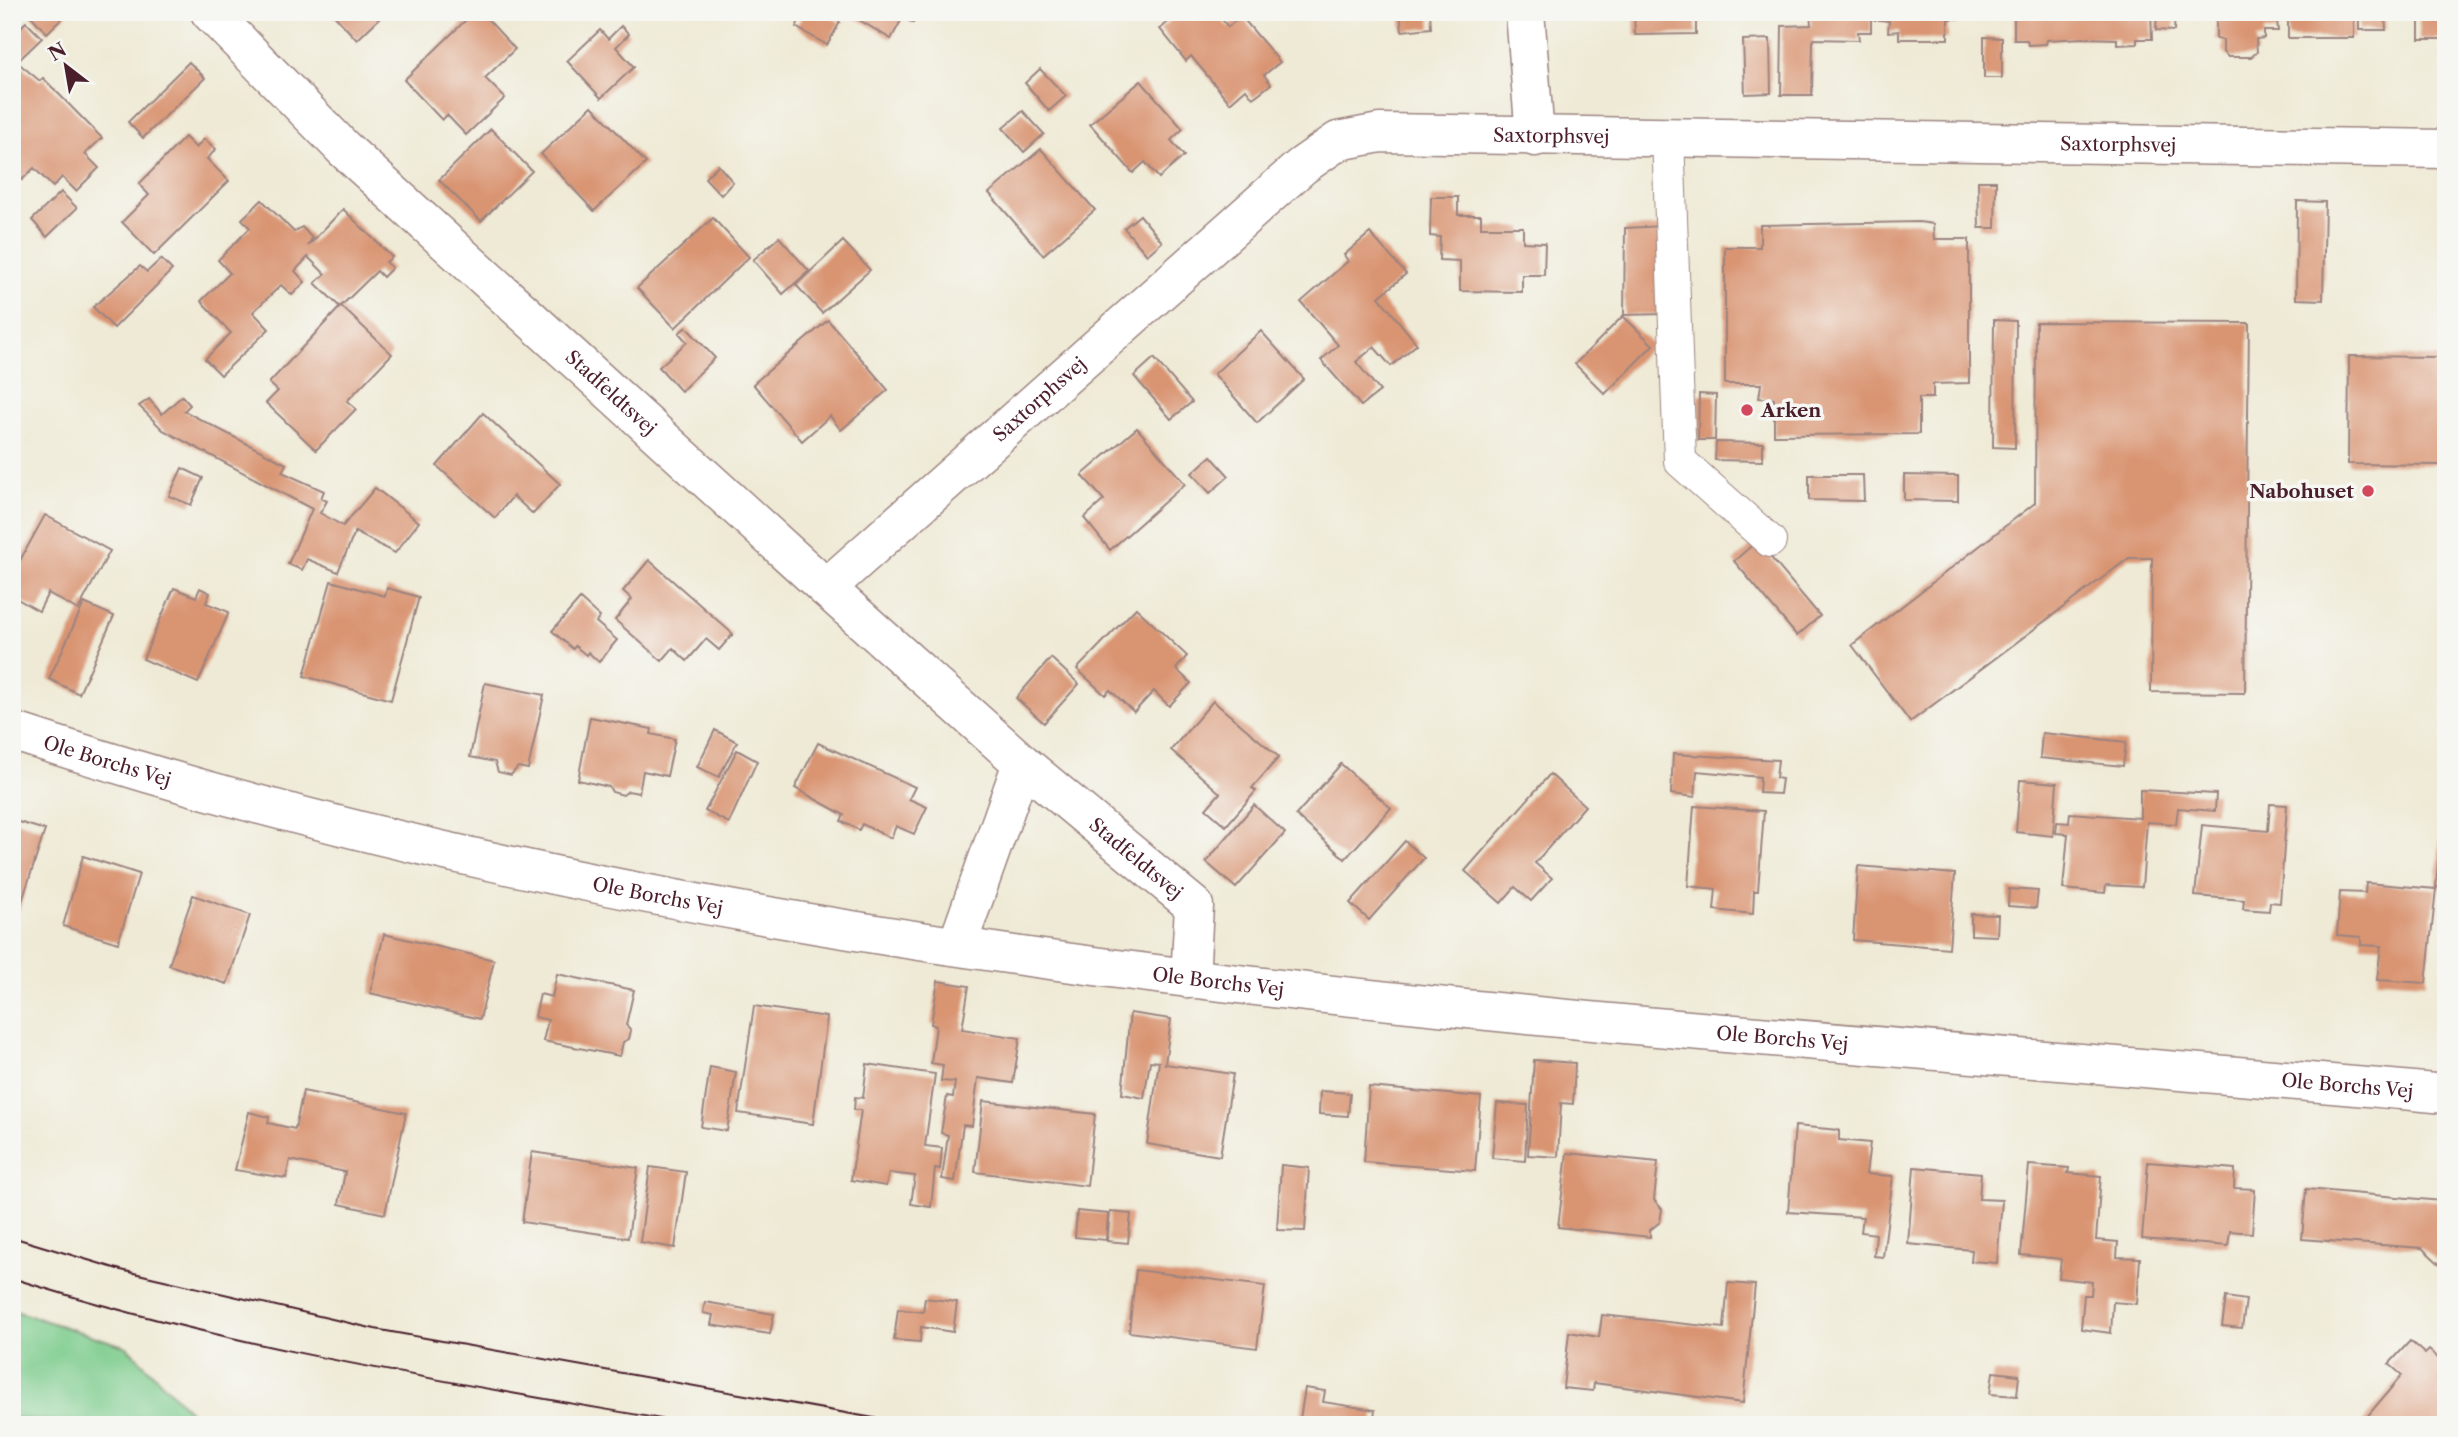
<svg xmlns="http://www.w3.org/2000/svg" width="2458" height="1437" viewBox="0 0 2458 1437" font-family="'Libre Caslon Text',serif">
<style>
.green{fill:#7dcc8d;stroke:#64765c;stroke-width:2}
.building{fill:#d99472}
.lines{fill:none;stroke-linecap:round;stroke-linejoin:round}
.lane-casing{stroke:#9c8480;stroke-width:34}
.street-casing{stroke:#9c8480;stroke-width:41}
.lane{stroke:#fff;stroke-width:32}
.street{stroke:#fff;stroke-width:38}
.tram{stroke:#4a1f2b;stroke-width:2}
.poi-dot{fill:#d1495b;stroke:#f6f6f2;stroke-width:2.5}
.labels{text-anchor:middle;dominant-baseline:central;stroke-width:7;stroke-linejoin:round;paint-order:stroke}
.street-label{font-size:19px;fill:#4a1f2b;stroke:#f6f6f2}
.poi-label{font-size:19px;font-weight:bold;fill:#4a1f2b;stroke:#f6f6f2;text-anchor:start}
</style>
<rect width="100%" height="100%" fill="#f6f6f2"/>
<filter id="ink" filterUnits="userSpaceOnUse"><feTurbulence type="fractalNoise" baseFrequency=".0143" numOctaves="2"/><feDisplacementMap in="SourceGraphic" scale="14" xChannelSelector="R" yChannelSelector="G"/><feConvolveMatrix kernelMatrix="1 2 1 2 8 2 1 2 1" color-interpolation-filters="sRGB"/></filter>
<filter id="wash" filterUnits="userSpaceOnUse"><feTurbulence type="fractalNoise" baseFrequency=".00686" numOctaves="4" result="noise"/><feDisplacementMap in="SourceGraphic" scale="28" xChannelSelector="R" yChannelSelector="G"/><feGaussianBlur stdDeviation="1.57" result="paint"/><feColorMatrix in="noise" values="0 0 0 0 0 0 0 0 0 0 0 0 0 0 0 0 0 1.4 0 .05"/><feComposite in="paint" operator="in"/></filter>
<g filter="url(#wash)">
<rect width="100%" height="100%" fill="#efead5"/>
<path class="green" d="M12 1310 127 1347 203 1425H100L12 1418Z"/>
<g id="blocks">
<g class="building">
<path d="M33 12H69L47 33 30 15Z"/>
<path d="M331 12H386L357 40Z"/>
<path d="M474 12H481L515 49 485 78 505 98 466 135 447 115 442 120 404 80Z"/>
<path d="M804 12H823L840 22 827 45 796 27Z"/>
<path d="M846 12H919L913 23 903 17 891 39Z"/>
<path d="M1180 12H1216L1228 27 1241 16 1280 62 1264 75 1271 84 1253 98 1246 89 1230 103 1191 56 1186 61 1160 29Z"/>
<path d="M1400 12H1430L1431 28 1402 31Z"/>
<path d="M1634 12H1713L1714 21H1696V34L1635 35Z"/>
<path d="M1810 12H1978V18L1948 19V39H1899V31L1888 32 1889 21 1880 20H1871V32H1858L1859 40 1813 39 1812 95H1781L1782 26 1811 25Z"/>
<path d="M2014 12H2151L2152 39H2137V44L2117 45V39L2083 38 2047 40 2046 44 2028 45 2027 40H2014Z"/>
<path d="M2157 12H2175L2174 31 2156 30Z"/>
<path d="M2216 12H2354V38H2288V20H2277L2278 31H2264V38L2256 39 2257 52 2251 57H2228L2223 52V40L2216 39Z"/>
<path d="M2359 12H2385L2386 30H2359Z"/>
<rect x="2419" y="12" width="27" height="27"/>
<path d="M26 22 42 38 17 62 40 81 43 78 102 138 85 154 99 168 76 191 62 177 53 187 34 168 22 180 12 170V36Z"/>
<path d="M621 26 629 34 616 47 634 67 601 98 567 61 600 30 608 39Z"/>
<path d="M1984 37 2002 38V78H1984Z"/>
<path d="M1770 39 1771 93 1745 94 1743 40Z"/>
<path d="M189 62 205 78 143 138 128 122Z"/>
<path d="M1040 69 1066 96 1049 111 1025 83Z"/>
<path d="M1141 81 1183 129 1171 140 1184 156 1159 178 1145 162 1133 173 1090 124Z"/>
<path d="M592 106 646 163 594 211 541 154Z"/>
<path d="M1023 111 1044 134 1024 152 1003 128Z"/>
<path d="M491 129 532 171 481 221 439 180Z"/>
<path d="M185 137 196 148 204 139 216 149 207 159 229 181 154 255 122 222 149 195 139 184Z"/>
<path d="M1041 149 1095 210 1043 255 989 193Z"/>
<path d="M718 165 733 182 721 195 705 178Z"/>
<path d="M1978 181H1996L1995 228H1979Z"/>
<path d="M61 192 77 208 47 237 32 220Z"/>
<path d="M1431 197H1458V215H1481V227H1523V242L1545 243 1544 275H1522V292L1460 291V261L1439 260 1440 237 1430 236Z"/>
<path d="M262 200 294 232 302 227 312 238 308 246 343 209 392 257 386 262 392 268 383 277 377 271 340 307 315 283 325 274 308 257 295 271 305 282 292 295 281 285 253 312 269 329 221 375 205 359 231 333 201 301 230 273 218 260 250 228 242 219Z"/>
<path d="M2297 201 2325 202 2323 300 2296 299Z"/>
<path d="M1140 215 1162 242 1147 255 1124 228Z"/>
<path d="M713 218 749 257 675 328 637 288Z"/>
<path d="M1919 222 1933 224 1934 239H1969V383L1933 384V398H1919V434L1774 435V399L1759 398 1761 384H1725V247H1760V225Z"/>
<path d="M1663 226V314L1624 315 1625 228Z"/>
<path d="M1370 233 1406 274 1379 297 1417 344 1391 366 1374 347 1356 362 1380 391 1361 406 1321 360 1338 345 1301 302 1348 261 1344 255Z"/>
<path d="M779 237 809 271 783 294 753 260Z"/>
<path d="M843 241 870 270 822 313 796 285Z"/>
<path d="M161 259 172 270 114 328 93 307 140 266 147 272Z"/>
<path d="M341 306 392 354 347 401 356 409 316 450 266 403 278 391 269 383Z"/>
<path d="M1623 316 1653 345 1605 394 1575 364Z"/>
<path d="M828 320 888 390 841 430 830 416 802 441 753 384Z"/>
<path d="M1994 320 2016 321 2015 448 1993 447Z"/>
<path d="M2036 322 2249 323 2245 693 2151 692 2152 558H2129L1910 722 1852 645 2035 503Z"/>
<path d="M686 327 715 358 681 391 659 367 687 342 679 333Z"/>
<path d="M1261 331 1304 379 1257 423 1214 374Z"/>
<path d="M2446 355V471L2443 465 2348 464 2349 356 2441 357Z"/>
<path d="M1154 358 1192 402 1171 419 1134 376Z"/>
<path d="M1699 394 1716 395 1715 440H1698Z"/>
<path d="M182 396 190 405 184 411 286 464 282 472 324 491 321 498 327 501 320 513 343 526 375 488 419 522 395 553 355 532 338 572 307 559 302 570 288 564 312 509 163 430 139 406 149 399 162 414Z"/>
<path d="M483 413 560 484 533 514 513 496 495 518 437 466Z"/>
<path d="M1137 428 1185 484 1110 550 1084 518 1104 500 1082 475Z"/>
<path d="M1716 442 1763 443V461L1715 460Z"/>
<path d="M1211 456 1229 476 1210 493 1192 473Z"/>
<path d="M182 468 203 478 191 505 169 496Z"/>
<path d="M1809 475H1863L1864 501 1809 500Z"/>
<path d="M1904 475 1958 476V501L1904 500Z"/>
<path d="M45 515 110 551 78 610 48 593 39 611 12 596V575Z"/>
<path d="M1757 541 1820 616 1797 636 1734 561Z"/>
<path d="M649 560 733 634 719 650 706 639 687 661 673 648 662 661 615 620 632 599 623 591Z"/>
<path d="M331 581 385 596 387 588 419 597 391 700 304 676Z"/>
<path d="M174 588 196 597 200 588 210 593 206 603 229 612 198 683 143 659Z"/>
<path d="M580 599 600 617 596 622 617 640 599 662 588 652 586 655 575 646 573 649 552 631Z"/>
<path d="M84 603 114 616 79 694 49 679Z"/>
<path d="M1136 608 1187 656 1176 669 1191 683 1169 706 1154 691 1134 712 1110 690 1105 695 1077 669Z"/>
<path d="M1051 658 1079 684 1044 723 1016 698Z"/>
<path d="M485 683 544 695 528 769 518 767 511 775 498 772 495 762 470 757Z"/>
<path d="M1213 701 1279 757 1252 788 1256 791 1226 826 1206 809 1220 793 1171 750Z"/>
<path d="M590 717 652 729 651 734 675 739 667 776 643 771 639 793 628 791 623 795 612 792 609 787 578 780Z"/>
<path d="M715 730 737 742 719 777 697 767Z"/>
<path d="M2042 733 2126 742 2123 766 2040 758Z"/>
<path d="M818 743 915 787 909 799 927 807 914 834 896 826 891 838 862 824 859 830 841 821 844 815 795 788Z"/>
<path d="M737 750 757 761 729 823 705 811Z"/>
<path d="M1673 754 1778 760 1776 778 1782 779 1780 794 1759 793 1760 777 1697 771 1695 797 1671 794Z"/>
<path d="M1341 764 1391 808 1345 859 1296 815Z"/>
<path d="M1550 774 1585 806 1535 863 1552 878 1531 901 1515 887 1501 903 1465 871Z"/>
<path d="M2020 780 2057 783 2053 836 2016 832Z"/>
<path d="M2140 790 2216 794 2215 811 2178 808 2176 824 2147 822 2142 887 2106 885 2105 893 2063 889 2068 834 2056 833 2057 822 2069 823 2070 813 2140 818Z"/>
<path d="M2270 804 2287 805 2280 903 2270 902 2269 911 2243 909 2244 900 2195 896 2202 825 2268 831Z"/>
<path d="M1254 805 1285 833 1236 888 1206 862Z"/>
<path d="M1694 806 1764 811 1758 891H1754L1753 914 1714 910 1716 889 1688 886Z"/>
<path d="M2442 813H2446V888L2436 887Z"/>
<path d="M12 820 45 830 13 929H12Z"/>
<path d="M1405 841 1424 858 1369 920 1350 903Z"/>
<path d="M83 856 139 874 118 943 63 926Z"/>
<path d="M1858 866 1955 874 1949 948 1853 940Z"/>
<path d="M2366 883 2436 889 2426 983 2377 980 2381 946 2361 945V937L2337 935 2340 892 2365 893Z"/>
<path d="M2009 889 2038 891 2036 908 2008 906Z"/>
<path d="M193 895 250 915 227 984 169 965Z"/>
<path d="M1971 914 1998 915 1997 936 1971 935Z"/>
<path d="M384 934 494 960 480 1019 370 993Z"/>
<path d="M557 974 634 990 626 1025 631 1030 629 1039 623 1042 620 1056 543 1041 548 1020 535 1017 540 994 552 997Z"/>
<path d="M938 981 969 986 962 1029 1020 1038 1013 1083 978 1078 972 1126 963 1125 955 1181 942 1179 948 1135 941 1133 947 1096 953 1097 955 1082 941 1081 943 1065 931 1063 936 1026 931 1024Z"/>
<path d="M754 1006 827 1017 813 1124 738 1113Z"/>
<path d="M1130 1013 1171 1019 1165 1064 1233 1074 1220 1156 1147 1144 1159 1062 1150 1061 1144 1098 1122 1094Z"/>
<path d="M1534 1060 1575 1063 1573 1104 1561 1103 1558 1157 1528 1155Z"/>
<path d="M867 1064 935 1074 925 1146 942 1148 940 1169 935 1168 931 1207 911 1204 915 1176 889 1173 886 1186 851 1180 861 1110H854L855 1097 863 1098Z"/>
<path d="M710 1067 736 1072 727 1131 701 1127Z"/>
<path d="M1369 1087 1481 1097 1475 1171 1364 1162Z"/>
<path d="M303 1091 406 1113 385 1214 339 1204 345 1172 290 1160 286 1178 235 1170 249 1112 269 1117 268 1123 295 1129Z"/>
<path d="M1320 1091 1350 1093 1348 1116 1319 1114Z"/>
<path d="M983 1101 1095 1114 1087 1186 975 1172Z"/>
<path d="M1497 1103 1528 1105 1525 1161 1492 1158Z"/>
<path d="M1795 1126 1839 1130V1140L1870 1143 1866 1174 1893 1176 1883 1257 1874 1256 1876 1234 1861 1232 1863 1217 1788 1212Z"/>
<path d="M532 1152 638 1168 628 1238 522 1222Z"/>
<path d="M1567 1153 1658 1162 1654 1200 1662 1209 1660 1222 1650 1230V1237L1558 1227Z"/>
<path d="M2148 1162 2235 1169 2234 1188 2255 1189 2252 1233 2230 1231 2228 1246 2142 1239Z"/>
<path d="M1281 1165 1309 1168 1305 1231 1277 1230Z"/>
<path d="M2029 1165 2069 1168 2068 1173 2101 1176 2096 1240 2118 1242 2117 1257 2140 1258 2137 1304 2113 1302 2111 1333 2081 1329 2084 1295H2091L2092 1282 2059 1278 2061 1259 2021 1255Z"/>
<path d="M650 1167 686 1172 675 1248 640 1242Z"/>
<path d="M1914 1167 1981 1173 1979 1199 2002 1200 1997 1263 1971 1261 1972 1250 1908 1244Z"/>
<path d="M2306 1189 2442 1201 2446 1204V1270L2422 1248 2302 1239Z"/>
<path d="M1077 1211 1108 1214 1106 1240 1075 1237Z"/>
<path d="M1110 1212 1131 1214 1128 1243 1107 1241Z"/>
<path d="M1136 1270 1265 1286 1257 1348 1129 1332Z"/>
<path d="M1728 1283 1755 1285 1743 1403 1594 1383 1593 1391 1563 1388 1569 1332 1599 1337 1602 1315 1724 1328Z"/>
<path d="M2226 1297 2246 1300 2242 1328 2222 1326Z"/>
<path d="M925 1298 957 1302 953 1332 921 1327 920 1342 894 1340 898 1309 923 1312Z"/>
<path d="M705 1302 774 1314 770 1334 711 1325 713 1315 703 1313Z"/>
<path d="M2410 1341 2425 1354 2429 1350 2446 1365V1425H2360L2402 1375 2389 1364Z"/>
<path d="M1993 1372 2019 1375 2017 1396 1990 1394Z"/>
<path d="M1305 1388 1325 1391 1323 1402 1375 1410 1373 1425H1344L1300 1419Z"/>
</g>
</g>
</g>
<g filter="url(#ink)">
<use href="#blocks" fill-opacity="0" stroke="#9c8480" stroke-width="2"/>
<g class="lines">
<g class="lane-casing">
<path id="lane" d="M1668 137 1680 461 1770 541"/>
</g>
<g class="street-casing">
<g id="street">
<path id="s1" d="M210 12 344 149 826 588 1022 763 1194 906 1190 979"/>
<path d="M1525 12 1535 137"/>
<path id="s2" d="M826 588 1302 166 1338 141 1380 133 2446 149"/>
<path id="s3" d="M12 731C796 989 1630 1020 2446 1094"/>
<path d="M957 946 1022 763"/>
</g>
</g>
<use href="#lane" class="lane"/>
<use href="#street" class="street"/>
<g class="tram">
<path d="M12 1237 121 1270 375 1329 913 1425"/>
<path d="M12 1278C234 1350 468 1385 696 1425"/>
</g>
</g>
</g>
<g class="poi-dot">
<circle cx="1747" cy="410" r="7"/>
<circle cx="2368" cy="491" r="7"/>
</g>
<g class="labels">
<g class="street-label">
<text stroke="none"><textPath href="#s2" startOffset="894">Saxtorphsvej</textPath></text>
<text stroke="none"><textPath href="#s2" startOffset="1461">Saxtorphsvej</textPath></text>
<text stroke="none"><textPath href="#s1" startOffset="553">Stadfeldtsvej</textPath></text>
<text stroke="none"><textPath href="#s2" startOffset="285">Saxtorphsvej</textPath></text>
<text stroke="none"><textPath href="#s3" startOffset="100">Ole Borchs Vej</textPath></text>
<text stroke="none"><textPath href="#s1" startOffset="1255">Stadfeldtsvej</textPath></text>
<text stroke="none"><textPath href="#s3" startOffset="667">Ole Borchs Vej</textPath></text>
<text stroke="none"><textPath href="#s3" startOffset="1234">Ole Borchs Vej</textPath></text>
<text stroke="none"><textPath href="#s3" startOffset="1801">Ole Borchs Vej</textPath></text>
<text stroke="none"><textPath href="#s3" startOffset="2368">Ole Borchs Vej</textPath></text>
</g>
<g class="poi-label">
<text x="1761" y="410">Arken</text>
<text x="2354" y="491" text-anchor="end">Nabohuset</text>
</g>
</g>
<rect width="2458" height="1437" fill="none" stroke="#f6f6f2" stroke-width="42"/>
<g transform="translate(66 66) rotate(329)" stroke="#f6f6f2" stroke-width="5" paint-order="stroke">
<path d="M0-5L12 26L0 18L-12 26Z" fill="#4a1f2b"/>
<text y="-10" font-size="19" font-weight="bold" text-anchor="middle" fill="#4a1f2b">N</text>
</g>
</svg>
